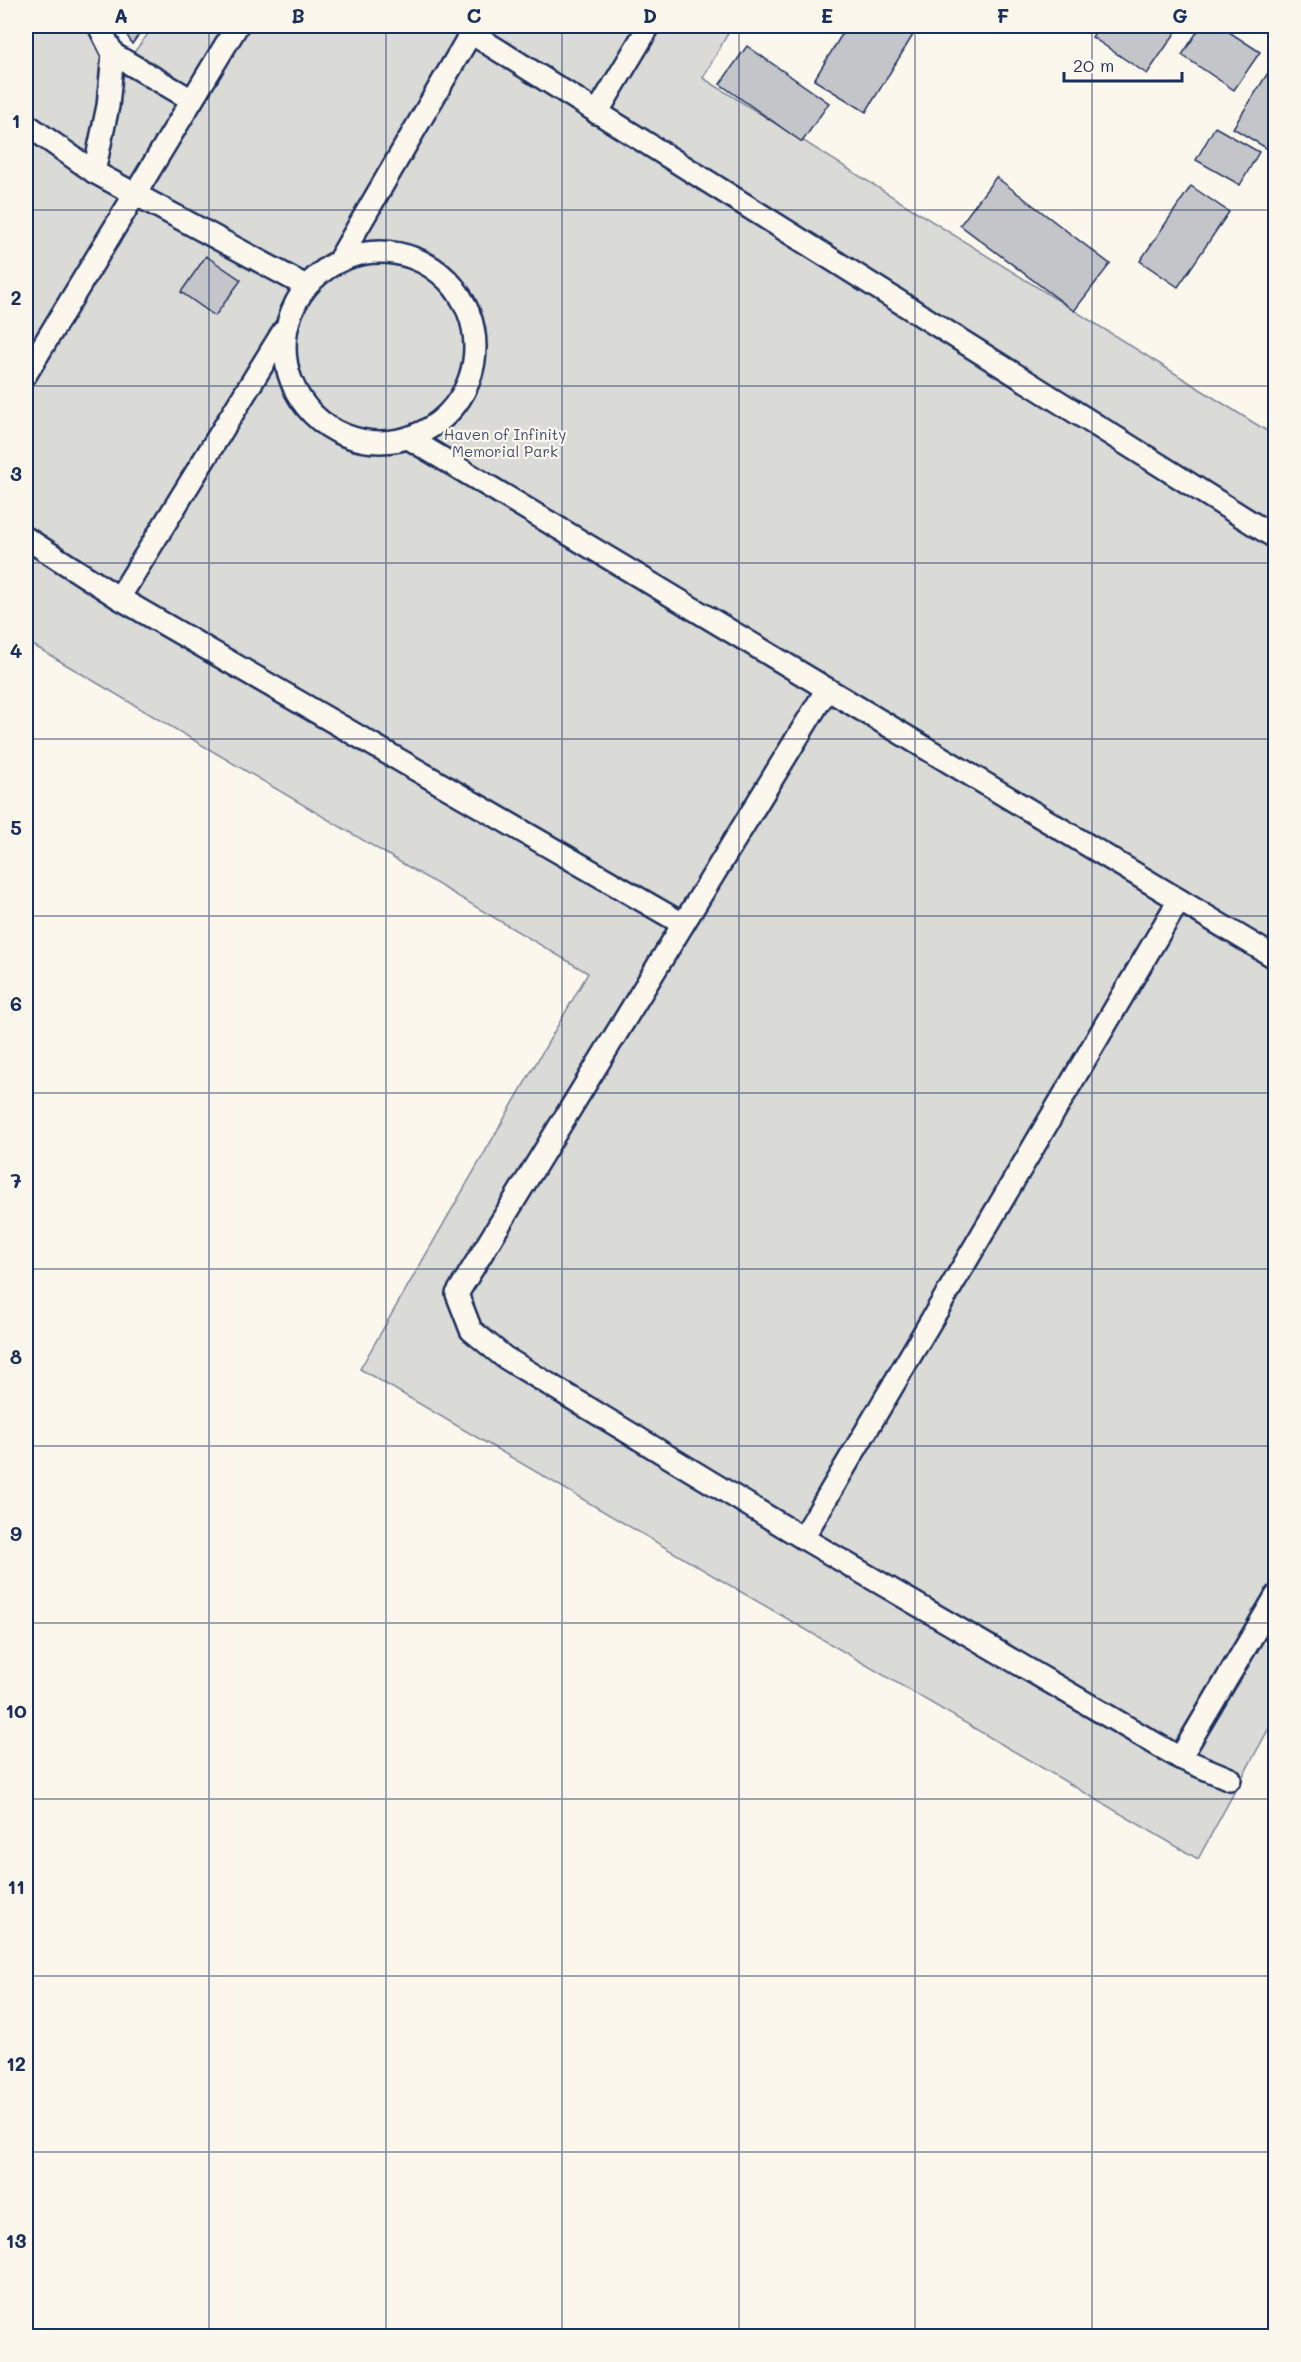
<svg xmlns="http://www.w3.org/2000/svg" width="1301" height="2362" viewBox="0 0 1301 2362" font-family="Mali,sans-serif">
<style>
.green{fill:#dadad7;stroke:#7a849a;stroke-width:1.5}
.building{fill:#c3c5c9;stroke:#1b2f5e;stroke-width:1.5}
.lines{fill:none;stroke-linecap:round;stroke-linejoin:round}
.service-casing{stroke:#1b2f5e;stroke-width:26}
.service{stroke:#fbf7ec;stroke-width:21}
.grid{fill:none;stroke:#1b2f5e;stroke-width:1.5;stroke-opacity:0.55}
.labels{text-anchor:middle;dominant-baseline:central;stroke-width:4.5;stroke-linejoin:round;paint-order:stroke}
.park-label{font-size:15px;fill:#415176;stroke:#fbf7ec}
.neatline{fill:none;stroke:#1b2f5e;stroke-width:2}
.grid-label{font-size:20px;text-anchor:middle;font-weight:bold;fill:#1b2f5e}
</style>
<rect width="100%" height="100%" fill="#fbf7ec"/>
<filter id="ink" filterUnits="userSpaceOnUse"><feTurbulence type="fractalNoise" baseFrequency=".0167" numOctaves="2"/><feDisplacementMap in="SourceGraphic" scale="12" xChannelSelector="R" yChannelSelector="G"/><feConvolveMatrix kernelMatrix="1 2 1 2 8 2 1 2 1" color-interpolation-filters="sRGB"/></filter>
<g filter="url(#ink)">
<path class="green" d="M26 26H110L129 59 154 26H732L703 78 1275 436V1717L1198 1859 360 1369 588 973 26 641Z"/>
<g class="building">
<path d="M122 26H145L132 44Z"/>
<path d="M847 26H908L916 30 866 112 814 80Z"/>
<path d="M1099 26H1180L1147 74 1092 37Z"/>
<path d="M1201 26H1220L1260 52 1234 90 1182 55Z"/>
<path d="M747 46 829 103 802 142 720 84Z"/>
<path d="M1276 60V154L1233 128Z"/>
<path d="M1215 127 1259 152 1240 185 1196 160Z"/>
<path d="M996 177 1110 264 1074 311 960 225Z"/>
<path d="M1191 186 1229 212 1178 287 1140 261Z"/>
<path d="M206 256 241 280 215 316 181 292Z"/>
</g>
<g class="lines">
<g class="service-casing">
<g id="service">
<path d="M471 33 1276 538"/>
<path d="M113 54 192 100"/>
<path d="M597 113 649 26"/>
<path d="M26 124 94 172 304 285"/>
<path d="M94 172 108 106 113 54 99 26"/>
<circle cx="380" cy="347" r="95"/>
<path d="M340 258 475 26"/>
<path d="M26 374 237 26"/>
<path d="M410 439 1276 958"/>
<path d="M26 538 119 598 683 924"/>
<path d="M119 598 284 330"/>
<path d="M827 689 457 1294 471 1330 504 1357 803 1538 1180 1758 1230 1779"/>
<path d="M803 1538 1179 900"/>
<path d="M1180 1758 1276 1596"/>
</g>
</g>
<use href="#service" class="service"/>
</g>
</g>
<path class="grid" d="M209 26V2336M386 26V2336M562 26V2336M739 26V2336M915 26V2336M1092 26V2336M26 210H1276M26 386H1276M26 563H1276M26 739H1276M26 916H1276M26 1093H1276M26 1269H1276M26 1446H1276M26 1623H1276M26 1799H1276M26 1976H1276M26 2152H1276"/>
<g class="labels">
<g class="park-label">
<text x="505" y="434">Haven of Infinity<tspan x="505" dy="17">Memorial Park</tspan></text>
</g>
</g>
<rect width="1301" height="2362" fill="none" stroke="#fbf7ec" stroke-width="66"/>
<path d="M1064 72v9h118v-9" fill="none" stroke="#1b2f5e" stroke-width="3"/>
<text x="1073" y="72" font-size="18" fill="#1b2f5e" stroke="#fbf7ec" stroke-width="4.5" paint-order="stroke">20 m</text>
<rect x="33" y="33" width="1235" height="2296" class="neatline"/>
<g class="grid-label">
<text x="121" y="23">A</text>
<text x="298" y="23">B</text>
<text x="474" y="23">C</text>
<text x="650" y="23">D</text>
<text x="827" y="23">E</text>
<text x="1003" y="23">F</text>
<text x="1180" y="23">G</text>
<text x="16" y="128">1</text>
<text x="16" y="305">2</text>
<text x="16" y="481">3</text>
<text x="16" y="658">4</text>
<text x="16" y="835">5</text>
<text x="16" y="1011">6</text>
<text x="16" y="1188">7</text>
<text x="16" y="1364">8</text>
<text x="16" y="1541">9</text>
<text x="16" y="1718">10</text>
<text x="16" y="1894">11</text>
<text x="16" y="2071">12</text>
<text x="16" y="2248">13</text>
</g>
</svg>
